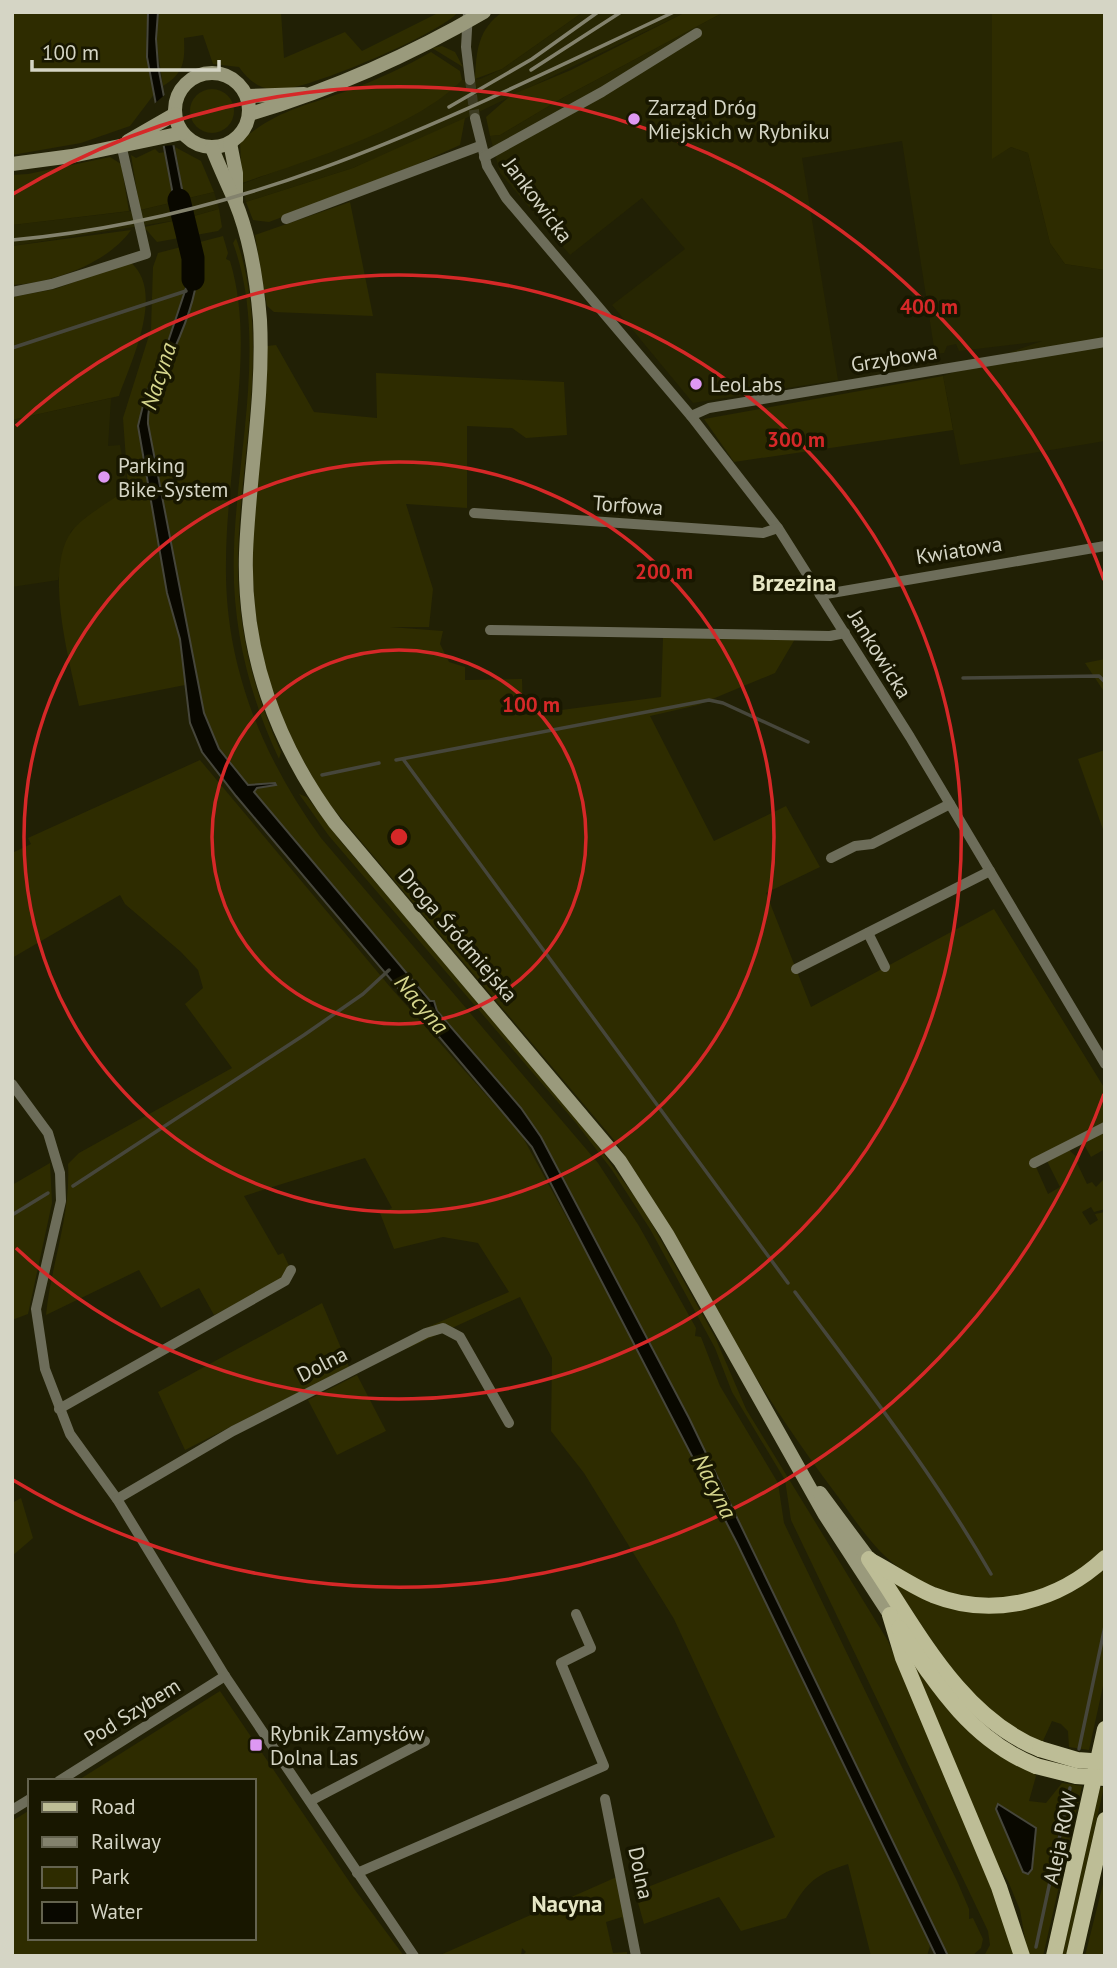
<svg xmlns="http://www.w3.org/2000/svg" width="1117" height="1968" viewBox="0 0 1117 1968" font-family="'PT Sans',sans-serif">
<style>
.built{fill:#272602}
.green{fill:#2e2c00;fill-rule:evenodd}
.water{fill:#090800;stroke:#46463b;stroke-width:2}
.pier{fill:#212005}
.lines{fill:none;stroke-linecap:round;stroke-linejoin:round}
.stream{stroke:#46463b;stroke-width:3.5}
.river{stroke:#090800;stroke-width:23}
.street-tunnel{stroke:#3c3b22;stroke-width:10;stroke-dasharray:10 5;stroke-linecap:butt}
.street{stroke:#6d6d5a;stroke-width:10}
.secondary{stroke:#9a9a7c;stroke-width:14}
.primary{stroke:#bdbd96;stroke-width:16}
.rail{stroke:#83826d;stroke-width:3.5}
.primary-bridge{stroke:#bdbd96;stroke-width:16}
.ring{fill:none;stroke:#d62828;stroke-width:3.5}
.poi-dot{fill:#de98f3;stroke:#181700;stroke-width:2.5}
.labels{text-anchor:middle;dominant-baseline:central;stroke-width:7;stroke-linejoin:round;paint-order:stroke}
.poi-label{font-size:21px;fill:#d5d5c5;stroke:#181700;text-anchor:start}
.street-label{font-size:21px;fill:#d5d5c5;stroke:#181700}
.water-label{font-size:23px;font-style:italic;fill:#d5d58c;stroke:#181700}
.neighbourhood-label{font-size:23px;font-weight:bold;fill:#e6e6c5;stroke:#181700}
.centre{fill:#d62828;stroke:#181700;stroke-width:3.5}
.ring-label{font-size:21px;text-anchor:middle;font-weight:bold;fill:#d62828;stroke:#181700;stroke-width:7;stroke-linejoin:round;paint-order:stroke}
</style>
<rect width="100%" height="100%" fill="#212005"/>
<g class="built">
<path d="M583 12H686L431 135 353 168 246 202 242 184 375 133 429 106 462 80 480 79 502 69Z"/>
<path d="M724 12H992V158L1011 147 1028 153 1050 243 1065 264 1105 270V441L960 465 943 376 1042 341 959 351 956 344 947 346 944 353 935 354 902 141 802 158 838 380 693 403 612 305 685 249 642 198 570 255 500 173 490 136 500 135 564 97Z"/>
<path d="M214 192 219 209 187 218 184 199Z"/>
<path d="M174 202 178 220 12 246V225L140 210Z"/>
<path d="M111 398 108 446 120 445 128 488 71 531 58 580 12 587V420Z"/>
</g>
<g class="green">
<path d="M12 12H148L146 36 155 93 130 126 81 143 12 155Z"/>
<path d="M158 12H281L284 58 345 32 362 51 440 12H458C442 33 300 94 273 90 257 87 248 80 239 67L213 64 203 35 184 38C185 62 184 73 163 86L156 39Z"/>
<path d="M503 12H583L502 69 475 79C476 52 478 28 503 12Z"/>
<path d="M686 12H724L564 97 500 135 490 136 486 117 511 95 571 70Z"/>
<path d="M992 12H1105V270L1065 264 1050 243 1028 153 1011 147 992 159Z"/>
<path d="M442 46 455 52 463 67 432 48Z"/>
<path d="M431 52 460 71 462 80C416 128 306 161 242 183L240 142C274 111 305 106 347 91 376 80 405 67 431 52Z"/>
<circle cx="212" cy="111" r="22"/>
<path d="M465 118 460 145 389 177 269 222 253 220 246 202 353 168Z"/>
<path d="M175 147 201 161 214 192 184 199Z"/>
<path d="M155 149 159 153 165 152 174 202 140 210 131 155 136 158Z"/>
<path d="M110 157 121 164 129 211 12 225V175L28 174Z"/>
<path d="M350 202 373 316 274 312 267 306 255 235Z"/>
<path d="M219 209 222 227 218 231 157 242 144 227 178 220 180 232 190 230 187 218Z"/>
<path d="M131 230C108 263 53 283 12 285V246Z"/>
<path d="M223 236 228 253 226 259 230 261C247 317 240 377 235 435 232 477 226 520 226 562 224 665 262 756 321 838L598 1163 639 1226 696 1328 695 1336 701 1337 720 1386 778 1483 784 1523 957 1881 969 1909V1919L973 1918 983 1939 981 1948 972 1956H948L689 1418 553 1159 521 1108 437 1011 434 1002 430 1001 254 792 257 789 275 785V783L248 785 219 749 204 713 148 424C147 367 211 310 196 247L186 250 188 282 163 357 146 393 138 426 167 593 180 639 185 685 79 706C70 663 43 569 72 531 82 517 113 500 128 488L123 418 151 329 153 267 158 253Z"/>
<path d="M236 238C273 344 238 458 238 566 238 631 254 693 281 752L279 759C248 693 231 623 234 549 237 450 268 339 233 243Z"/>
<path d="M130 262C166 291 131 362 119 396L12 420V297L55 289Z"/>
<path d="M276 345 314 412 377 418 376 373 564 382 567 435 526 438 512 428 467 426V508L406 504 433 589 429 627H390L443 631 440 644 449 662 465 667V680L522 679 523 715 661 697 663 638 795 639 775 673 698 705 650 716 714 841 786 806 820 867 766 893 811 1007 994 909 1105 1089V1149L1091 1157 1083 1143 1069 1150 1080 1160 1077 1163 1087 1184 1092 1182 1096 1187 1105 1178V1209L1094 1212 1091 1207 1082 1212 1090 1225 1098 1220 1095 1214 1105 1212V1549C1051 1602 972 1615 907 1573 875 1554 855 1519 833 1490 798 1443 763 1391 733 1340 694 1272 659 1204 614 1140L326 800C303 761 281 723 269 680 237 573 260 455 267 346ZM1047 1161 1060 1187 1048 1194 1036 1167Z"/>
<path d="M943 376 953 430 734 462 704 419Z"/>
<path d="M1105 659V693L1085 663Z"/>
<path d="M1105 750V835L1078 759Z"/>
<path d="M200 760 391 988 521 1134 619 1313 737 1543 923 1928 930 1946 927 1956H871L848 1864C810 1876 806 1885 786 1918L741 1931 719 1897 644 1924 635 1892 775 1837 674 1619 584 1473 551 1431 552 1358 520 1297 406 1349 421 1330 509 1292 478 1243 443 1237 394 1249 380 1213 392 1208 365 1158 244 1196 278 1255 283 1253 291 1270 285 1281 214 1315 199 1288 161 1308 139 1270 46 1315C51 1264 71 1216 68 1164L79 1153 232 1068 185 1004 203 988 198 970 181 952 125 904 120 895 12 958V853L31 844 28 838Z"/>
<path d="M299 794 307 797 342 843 579 1120 643 1208 715 1337 746 1409 888 1641 994 1891 1015 1956H984L990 1945 988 1931 791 1520 785 1480 732 1392 715 1348 650 1229 612 1170 576 1123 329 836Z"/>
<path d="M50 1163 52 1203 28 1314 12 1320V1185Z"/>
<path d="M322 1303 349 1367 185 1450 158 1392Z"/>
<path d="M357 1375 386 1431 337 1455 308 1400Z"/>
<path d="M21 1498 33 1538 12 1556V1503Z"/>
<path d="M1105 1567V1677L1089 1750 1069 1747 1068 1731 1061 1724 1052 1721 1042 1743C972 1714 934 1643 894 1583L908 1589 1037 1606 1074 1591Z"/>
<path d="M910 1657 944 1705 969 1731 1034 1772 1036 1776 1029 1801 1046 1803 1062 1783 1082 1786 1043 1956H1028L1020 1910 1008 1881 997 1864Z"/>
<path d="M220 1691 355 1890 404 1956H12V1821L30 1810V1938H254V1781H77Z"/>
<path d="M1100 1787H1104L1066 1956H1062Z"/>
<path d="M619 1876 627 1934 622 1917 606 1922 613 1953 627 1952V1956H522L526 1952 522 1948 521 1956H438Z"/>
<path d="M1105 1876V1956H1085Z"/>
</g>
<g class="water">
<path d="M148 12H158L156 39 158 66 190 230 180 232 147 57Z"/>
<path d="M196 247C203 281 187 321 173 352 162 375 147 397 148 424L204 713 219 749 248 785 275 783 276 785 257 788 254 792 430 1001H434L437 1011 521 1108 541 1137 689 1418 948 1956H936L737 1543 532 1147 236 796 202 752 190 723 180 639 167 593 138 426 146 393 163 357 188 282 186 249Z"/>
<path d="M998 1804 1036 1828 1032 1869 1028 1874 1023 1872 996 1809Z"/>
</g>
<g class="pier">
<path d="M167 93 177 145 161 146 154 104Z"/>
<path d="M187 199 191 217 174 221 171 203Z"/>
</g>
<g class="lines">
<g class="stream">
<path d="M12 348 186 291"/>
<path d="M963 678 1099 676 1105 682"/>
<path d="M403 759 788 1283"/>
<path d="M396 760 709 700 723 703 808 742"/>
<path d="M322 775 379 763"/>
<path d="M73 1186 304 1035 363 994 389 970"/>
<path d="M12 1215 48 1193"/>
<path d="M795 1292C864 1385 933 1473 991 1574"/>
<path d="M1079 1749 1105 1626"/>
<path d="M1036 1947 1070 1788"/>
</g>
<path class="river" d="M179 200 193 258V279"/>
<path class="street-tunnel" d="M470 80 475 118"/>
<g class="street">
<path d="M468 12 466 47 470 80"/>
<path d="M475 118 487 166 506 198 691 416 778 528 910 737 1105 1064"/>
<path d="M484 157 602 92 697 33"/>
<path d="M286 219 480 146"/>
<path d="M12 292 52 284 146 254 121 144"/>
<path d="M691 416 709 408 1105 342"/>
<path d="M474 513 763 533 778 528"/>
<path d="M820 595 1105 546"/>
<path d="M490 630 830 636 845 633"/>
<path d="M831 858 855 846 872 844 950 804"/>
<path d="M868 933 885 967"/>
<path d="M796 969 990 871"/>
<path d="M12 1084 48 1133 60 1173 61 1201 36 1309 45 1369 70 1434 117 1499 225 1676 414 1956"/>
<path d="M1034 1163 1105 1127"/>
<path d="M59 1409 285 1281 291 1270"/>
<path d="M117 1499 233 1431 426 1333 443 1328 460 1337 509 1423"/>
<path d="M59 1781 225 1676"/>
<path d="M605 1799 636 1956"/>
<path d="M310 1801 425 1741"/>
<path d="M12 1810 30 1799"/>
<path d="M357 1873 604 1766 561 1663 591 1648 576 1614"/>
</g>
<g class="secondary">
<circle cx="212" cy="110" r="37"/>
<path d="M247 96 304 94"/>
<path d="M250 114C331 90 410 55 484 12"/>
<path d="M128 141 175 114"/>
<path d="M230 143 236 173V201"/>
<path d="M212 148C219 166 227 183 235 201 250 237 257 282 260 320 264 398 249 475 246 553 243 652 276 744 335 823L620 1161 667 1234 825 1515 890 1615"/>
<path d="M12 164 72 156 182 133"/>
<path d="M820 1493 869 1559"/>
</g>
<g class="primary">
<path d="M869 1559C916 1628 959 1717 1040 1749"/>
<path d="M871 1561C892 1572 912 1586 933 1595 994 1619 1059 1601 1105 1558"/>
<path d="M890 1615 903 1658 999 1887 1022 1956"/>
<path d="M899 1628C936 1684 971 1740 1036 1766"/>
<path d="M1054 1956 1105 1729"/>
<path d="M1074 1956 1105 1820"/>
</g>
<g class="rail">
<path d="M531 70 621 12"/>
<path d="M449 107 532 59 598 12"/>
<path d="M12 240C259 218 454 115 674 12"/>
</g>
<g class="primary-bridge">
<path d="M1040 1749 1077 1760 1105 1762"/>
<path d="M1036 1766 1076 1776 1105 1778"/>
</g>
</g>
<g class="ring">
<circle cx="399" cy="837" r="187"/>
<circle cx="399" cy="837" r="375"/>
<path d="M16 426A562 562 0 1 1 16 1248"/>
<path d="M1104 1094A750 750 0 0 1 13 1480M13 194A750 750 0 0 1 1104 580"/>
</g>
<g class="poi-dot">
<circle cx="634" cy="119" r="7"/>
<circle cx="696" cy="384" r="7"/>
<circle cx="104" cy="477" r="7"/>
<rect x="249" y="1738" width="14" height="14" rx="3.5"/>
</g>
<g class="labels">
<g class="poi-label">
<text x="648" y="107">Zarząd Dróg<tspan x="648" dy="24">Miejskich w Rybniku</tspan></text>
<text x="710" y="384">LeoLabs</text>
<text x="118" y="465">Parking<tspan x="118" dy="24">Bike-System</tspan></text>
<text x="270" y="1733">Rybnik Zamysłów<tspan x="270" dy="24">Dolna Las</tspan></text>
</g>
<g class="street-label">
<text transform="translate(538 200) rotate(53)">Jankowicka</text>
<text transform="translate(894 358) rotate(-9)">Grzybowa</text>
<text transform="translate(628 505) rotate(4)">Torfowa</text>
<text transform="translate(959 550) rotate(-9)">Kwiatowa</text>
<text transform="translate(880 654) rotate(58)">Jankowicka</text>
<text transform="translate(458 935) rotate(49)">Droga Śródmiejska</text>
<text transform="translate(322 1364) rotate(-27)">Dolna</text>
<text transform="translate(132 1712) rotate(-32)">Pod Szybem</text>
<text transform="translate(1060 1838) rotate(-78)">Aleja ROW</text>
<text transform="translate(641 1873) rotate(78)">Dolna</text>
</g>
<g class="water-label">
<text transform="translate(158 376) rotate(-72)">Nacyna</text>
<text transform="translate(422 1004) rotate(50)">Nacyna</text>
<text transform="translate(715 1486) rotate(63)">Nacyna</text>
</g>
<g class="neighbourhood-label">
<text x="794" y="582">Brzezina</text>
<text x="567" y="1903">Nacyna</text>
</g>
</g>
<circle cx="399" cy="837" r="10" class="centre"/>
<g class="ring-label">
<text x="929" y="314">400 m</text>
<text x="796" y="447">300 m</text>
<text x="664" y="579">200 m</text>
<text x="531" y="712">100 m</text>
</g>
<rect width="1117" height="1968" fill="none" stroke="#d5d5c5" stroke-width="28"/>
<rect x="28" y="1779" width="228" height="161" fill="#181700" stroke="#64634f" stroke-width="2"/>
<rect x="42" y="1802" width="35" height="10" fill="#bdbd96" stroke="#64634f" stroke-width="2"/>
<text x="91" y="1814" font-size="21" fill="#d5d5c5">Road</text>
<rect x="42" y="1837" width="35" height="10" fill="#83826d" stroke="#64634f" stroke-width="2"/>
<text x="91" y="1849" font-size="21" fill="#d5d5c5">Railway</text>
<rect x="42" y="1867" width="35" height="21" fill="#2e2c00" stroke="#64634f" stroke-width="2"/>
<text x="91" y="1884" font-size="21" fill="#d5d5c5">Park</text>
<rect x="42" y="1902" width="35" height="21" fill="#090800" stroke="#64634f" stroke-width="2"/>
<text x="91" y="1919" font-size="21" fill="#d5d5c5">Water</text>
<path d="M32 60v10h187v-10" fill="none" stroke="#d5d5c5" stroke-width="3.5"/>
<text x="42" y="60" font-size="21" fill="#d5d5c5" stroke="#181700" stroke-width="5" paint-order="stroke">100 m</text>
</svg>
